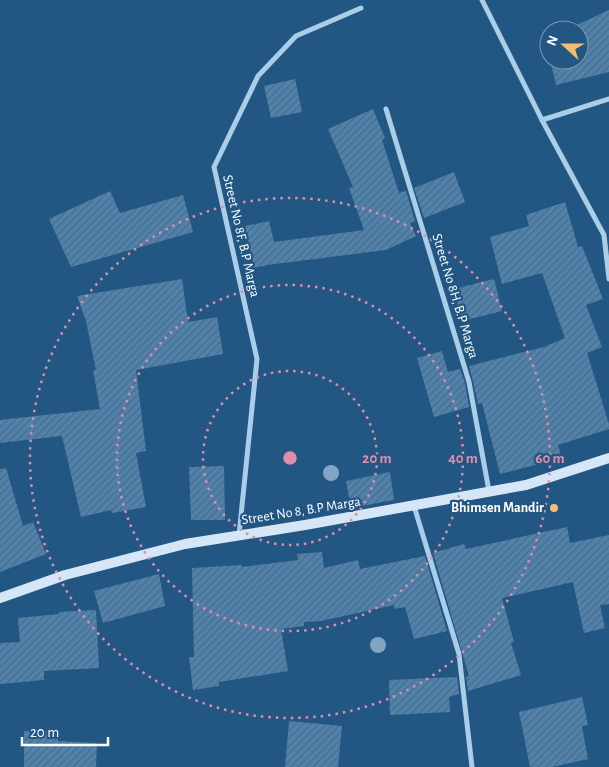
<svg xmlns="http://www.w3.org/2000/svg" width="609" height="767" viewBox="0 0 609 767" font-family="'Alegreya Sans',sans-serif">
<style>
.building{fill:url(#building-hatch)}
.lines{fill:none;stroke-linecap:round;stroke-linejoin:round}
.minor{stroke:#aacde8;stroke-width:5}
.secondary{stroke:#d5e7f7;stroke-width:10}
.tree{fill:#81a5c2}
.ring{fill:none;stroke:#e08cad;stroke-width:2.5;stroke-dasharray:2.5 5}
.poi-dot{fill:#f4be6c;stroke:#225783;stroke-width:2}
.labels{text-anchor:middle;dominant-baseline:central;stroke-width:4.5;stroke-linejoin:round;paint-order:stroke}
.street-label{font-size:14px;fill:#fff;stroke:#225783}
.poi-label{font-size:14px;font-weight:bold;fill:#fff;stroke:#225783;text-anchor:end}
.centre{fill:#e08cad;stroke:#225783;stroke-width:2.5}
.ring-label{font-size:15px;text-anchor:middle;font-weight:bold;fill:#e08cad;stroke:#225783;stroke-width:4.5;stroke-linejoin:round;paint-order:stroke}
</style>
<defs>
<pattern id="building-hatch" width="6" height="6" patternUnits="userSpaceOnUse" patternTransform="scale(1.25)"><rect width="6" height="6" fill="#4f83ad"/><path d="M-1 1l2-2M0 6l6-6M5 7l2-2" fill="none" stroke="#4e6a81"/></pattern>
</defs>
<rect width="100%" height="100%" fill="#225783"/>
<g class="building">
<path d="M609 10V72L556 85 550 60H579V30H566Z"/>
<path d="M295 79 302 112 271 118 264 86Z"/>
<path d="M373 109 385 138 382 140 399 193 406 191 415 221 410 223 416 236 386 250 267 265 254 268 245 226 269 221 274 242 364 230 349 188 353 187 328 129Z"/>
<path d="M454 172 465 202 424 218 414 188Z"/>
<path d="M110 191 120 213 183 195 193 232 71 267 49 219Z"/>
<path d="M565 202 578 247 582 246 603 299 586 305 602 347 587 353 609 424V429L558 445 562 458 500 474 482 403 478 404 473 381 469 366 544 347 565 338 542 273 502 284 490 237 529 226 526 215Z"/>
<path d="M182 279 188 322 217 317 223 354 136 370 146 451 136 453 146 507 112 513 111 510 81 517 62 436 0 443V420L100 409 93 370H96L91 346 86 321 77 296Z"/>
<path d="M494 279 502 311 462 321 454 289Z"/>
<path d="M442 351 448 372 460 369 465 383 469 407 434 417 417 358Z"/>
<path d="M224 466 225 520H191L189 467Z"/>
<path d="M6 468 23 526 33 522 46 554 0 572V469Z"/>
<path d="M390 472 394 500 351 508 346 481Z"/>
<path d="M567 527 570 543 609 535V604L600 605 605 628 584 633 573 582 502 598 514 642 511 643 521 675 468 691 466 677 469 676 433 553 464 544 466 549Z"/>
<path d="M322 552 324 568 358 560 360 569 425 556 447 631 414 639 405 607 395 609 394 605 321 621 304 622V626L281 629 288 671 219 682V686L193 690 189 657H194L192 568 241 565 242 567 298 560 297 554Z"/>
<path d="M159 574 165 606 103 623 94 591Z"/>
<path d="M96 610 99 668 44 671V680L0 684V643L20 642 18 618 59 614V612Z"/>
<path d="M457 677 459 694 449 697 450 712 390 715 389 680Z"/>
<path d="M582 697 588 725 582 726 588 759 552 767H530L519 712Z"/>
<path d="M289 721 342 726 338 767H285Z"/>
<path d="M24 731H58V741L97 743 96 767H24Z"/>
</g>
<g class="lines">
<g class="minor">
<path d="M482 0 542 120 604 235 609 279"/>
<path d="M386 109 469 382 489 491"/>
<path d="M542 120 609 99"/>
<path d="M414 506 459 654 472 767"/>
<path d="M239 535 257 359 214 167 258 76 296 36 361 8"/>
</g>
<path class="secondary" d="M0 598 65 575 185 544 305 525 526 485 609 458"/>
</g>
<g class="tree">
<circle cx="331" cy="473" r="8"/>
<circle cx="378" cy="645" r="8"/>
</g>
<g class="ring">
<circle cx="290" cy="458" r="87"/>
<circle cx="290" cy="458" r="173"/>
<circle cx="290" cy="458" r="260"/>
</g>
<circle class="poi-dot" cx="554" cy="508" r="5"/>
<g class="labels">
<g class="street-label">
<text transform="translate(241 236) rotate(77)">Street No 8F, B.P Marga</text>
<text transform="translate(455 296) rotate(73)">Street No 8H, B.P Marga</text>
<text transform="translate(301 511) rotate(-9)">Street No 8, B.P Marga</text>
</g>
<g class="poi-label">
<text x="544" y="508">Bhimsen Mandir</text>
</g>
</g>
<circle cx="290" cy="458" r="8" class="centre"/>
<g class="ring-label">
<text x="377" y="463">20 m</text>
<text x="463" y="463">40 m</text>
<text x="550" y="463">60 m</text>
</g>
<g transform="translate(564 45) rotate(291)"><circle r="24" fill="#225783" stroke="#7a9ab5"/>
<path d="M0-4L9 19L0 12L-9 19Z" fill="#f4be6c"/>
<text y="-8" font-size="14" font-weight="bold" text-anchor="middle" fill="#ffffff">N</text>
</g>
<path d="M22 737v8h86v-8" fill="none" stroke="#ffffff" stroke-width="2.5"/>
<text x="30" y="737" font-size="15" fill="#ffffff" stroke="#225783" stroke-width="4" paint-order="stroke">20 m</text>
</svg>
